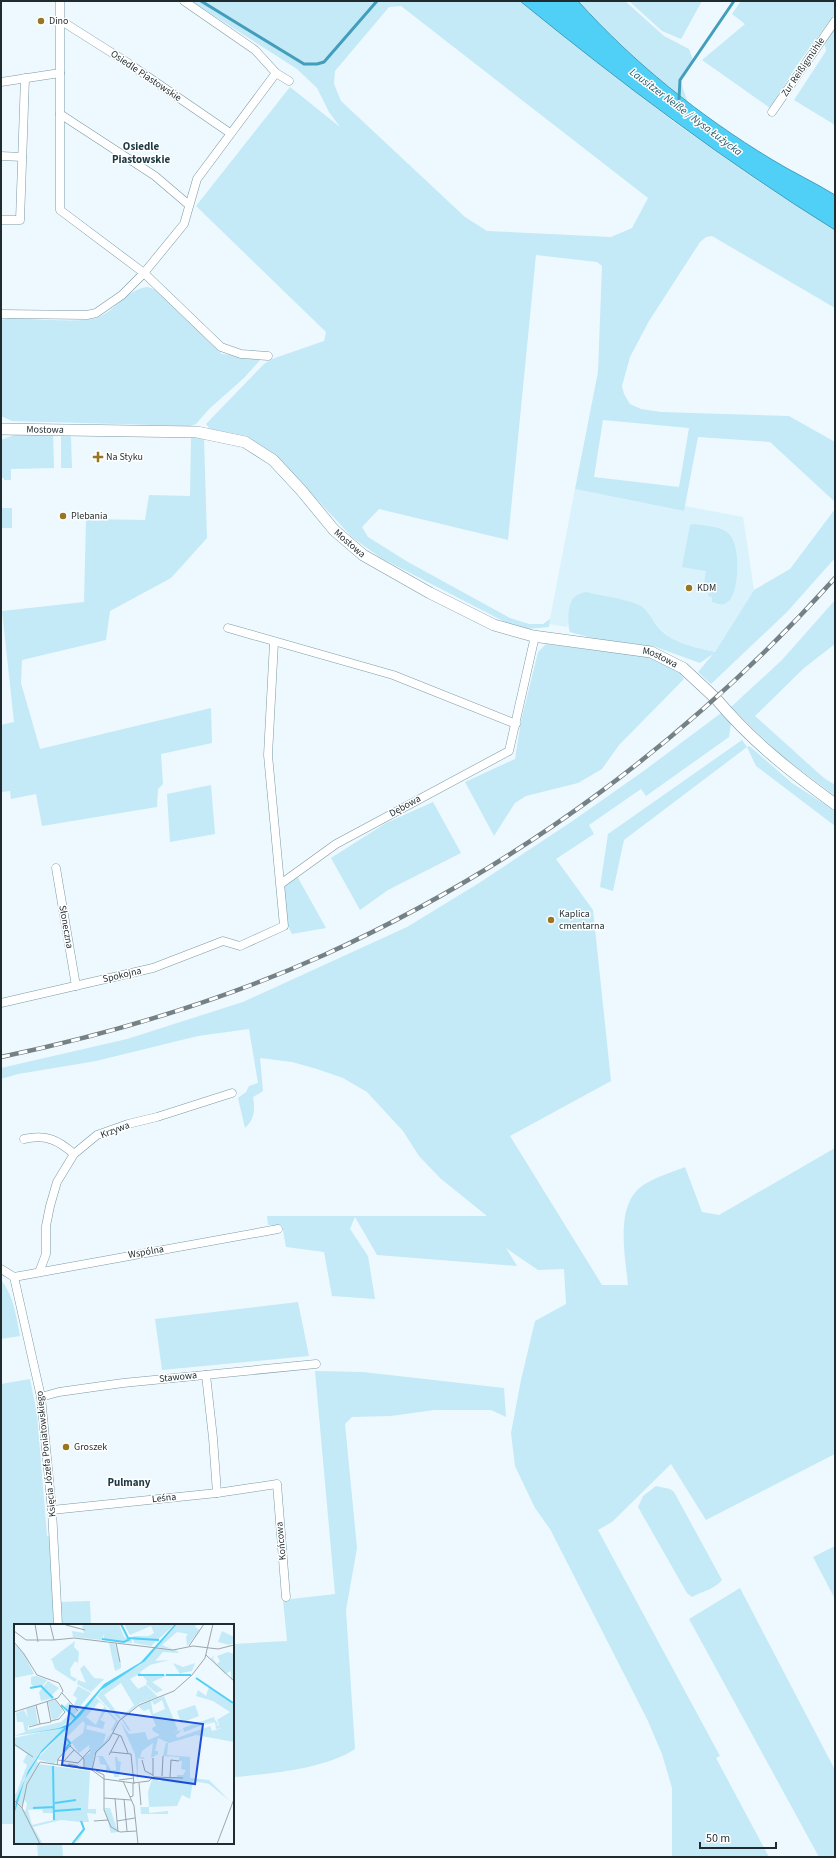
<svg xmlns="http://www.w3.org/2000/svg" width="836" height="1858" viewBox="0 0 836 1858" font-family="'Source Sans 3',sans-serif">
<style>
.built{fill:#daf2fb}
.green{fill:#c4e9f7;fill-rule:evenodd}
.water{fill:#51d0f7;stroke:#429ebb}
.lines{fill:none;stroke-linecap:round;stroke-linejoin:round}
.stream{stroke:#429ebb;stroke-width:3}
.street-casing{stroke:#7c9aa4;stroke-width:9}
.secondary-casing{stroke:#7c9aa4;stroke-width:12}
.street{stroke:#fff;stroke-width:8}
.secondary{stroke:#fff;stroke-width:11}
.rail-casing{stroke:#758185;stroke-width:4.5}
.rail{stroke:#fff;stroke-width:3;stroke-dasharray:9;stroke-linecap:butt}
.poi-dot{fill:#9b7622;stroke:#fff;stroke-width:1.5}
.labels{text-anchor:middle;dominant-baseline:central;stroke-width:3;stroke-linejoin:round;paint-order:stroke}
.poi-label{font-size:10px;fill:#1f2b2f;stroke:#fff;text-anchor:start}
.street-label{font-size:10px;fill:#1f2b2f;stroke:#fff}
.water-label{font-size:11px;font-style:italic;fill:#265a6a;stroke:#fff}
.neighbourhood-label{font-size:11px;font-weight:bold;fill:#1e3942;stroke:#fff}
.inset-river{fill:none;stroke:#51d0f7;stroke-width:2}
.inset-road{fill:none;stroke:#9ba7ab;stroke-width:1}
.view{fill:#1d4ed8;fill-opacity:0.15;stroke:#1d4ed8;stroke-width:2}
.inset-edge{fill:none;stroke:#1f2b2f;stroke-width:2}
</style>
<rect width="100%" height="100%" fill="#edf9fe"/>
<path class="built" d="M575 489 683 511 685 506 743 517 754 590 715 652 684 645 671 638 658 627 646 610 572 601 567 627 549 624Z"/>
<g class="green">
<path d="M191 1H520L674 122 758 181 835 230V308L712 236 706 237 700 242 649 321 630 357 622 386 624 394 630 404 641 409 661 412 789 416 835 442V502L770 442 698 437 684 511 575 489 598 372 602 266 597 262 536 255 508 540 379 509 362 527 368 537 408 562 510 618 529 624H543L550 619 549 627 527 629 507 623 381 558 353 538 276 456 247 436 210 429 206 424 264 364 272 359 324 341 326 332 196 206 290 87 340 127 329 112 317 88 297 69ZM401 6 648 198 632 228 611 237 487 231 465 217 341 101 334 84 335 71 389 7ZM603 420 689 428 679 487 594 477Z"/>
<path d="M578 1H625L664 36 689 49 693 60 680 80 688 103C649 71 612 38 578 1Z"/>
<path d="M629 1H702L681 39 662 31Z"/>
<path d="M741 1H835V14L797 65 770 108 702 60 745 24 732 14Z"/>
<path d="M835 27V125L794 100 826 51 824 42Z"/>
<path d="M148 287 156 290 222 354 261 359 244 378 209 409 196 424 190 426 12 421 1 416V320L9 318C27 318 85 324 99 317 117 309 127 289 148 287Z"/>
<path d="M19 433 53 434 54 468 11 469V480H4V478H1V440Z"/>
<path d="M61 434H69L71 437 72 468H61Z"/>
<path d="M191 437 204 438 207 538 171 578 110 611 106 640 22 660 21 683 40 749 211 708 212 743 161 754 163 784 158 789 157 807 42 826 36 794 11 799 10 791 1 792V725L14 722 2 611 84 602 86 519 145 520 149 495 190 496Z"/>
<rect x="1" y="508" width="11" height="20"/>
<path d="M835 509V558L787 612 711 684 698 672 713 654 700 663 653 646 596 639 570 632C567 625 568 608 572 600 575 595 581 593 586 592 602 596 621 598 637 604 647 608 651 618 657 626 672 644 694 647 715 652L754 590 790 569Z"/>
<path d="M694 524C705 526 721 526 729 534 741 545 740 597 726 603 721 606 717 603 712 602V597L708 596 711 586 704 584 706 571 682 567 690 525Z"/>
<path d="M835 600V644L804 668 755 716 824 778 835 785V796L779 754 731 707 782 660Z"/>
<path d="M546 644 649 657 678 670 684 679 619 745 602 769 578 783 526 796 515 803 494 836 465 782 515 759 521 721 538 652Z"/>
<path d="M721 713 731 724 729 737 646 796 641 789 589 825 594 834 556 859 593 910 611 1081 510 1136 602 1285H628C625 1255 614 1202 645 1184 657 1177 672 1172 685 1167L702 1212 719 1215 835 1148V1454L706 1520 671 1464 612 1522 598 1530 720 1756 716 1758 769 1857H672V1788L662 1754 647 1719 596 1619 550 1529 535 1508 515 1466 511 1433 521 1380 535 1321 566 1304 564 1269 538 1270 506 1248 517 1266 377 1255 355 1217 350 1229 368 1256 375 1299 332 1296 324 1252 286 1247 282 1225H268L267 1216H487L440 1178 419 1156 403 1131 367 1092 343 1078 317 1069 292 1062 260 1058 263 1091 253 1097C255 1109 255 1119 245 1128L238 1098 246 1092 249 1086 258 1083 249 1029 198 1036 96 1061 18 1074 1 1079V1068L127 1039 243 1002 407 927 479 883 571 822 645 770Z"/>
<path d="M742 740 747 747 749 746 754 750 792 783 835 811V826L756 766 747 747 624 840 613 891 600 887 608 834Z"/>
<path d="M211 785 215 834 170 842 167 794Z"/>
<path d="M433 802 461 853 388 890 360 910 331 858 386 823Z"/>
<path d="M297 876 326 928 292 934 287 924 284 884Z"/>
<path d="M1 1280C14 1296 16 1316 20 1336L1 1339Z"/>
<path d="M298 1302 309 1356 162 1370 155 1319Z"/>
<path d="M315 1371 363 1372 504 1388 506 1417 491 1410H434L391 1416 352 1417 345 1424 357 1548 346 1610 355 1749C325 1769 269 1774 233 1777V1644L287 1641 283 1600 335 1594Z"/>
<path d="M30 1379 37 1414 47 1536H50L55 1625H15V1824H1V1384Z"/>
<path d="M656 1486 670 1489 674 1492 722 1580C715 1589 703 1591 692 1597L687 1593 638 1507 643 1496Z"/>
<path d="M835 1546V1599L813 1557Z"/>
<path d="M740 1588 835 1770V1857H819L689 1619Z"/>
<path d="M90 1601 91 1625H60L58 1602Z"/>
<path d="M37 1843H62L63 1857H38Z"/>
</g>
<path class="water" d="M520 1H578C634 63 700 116 771 159 792 172 814 182 835 195V230C724 161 621 83 520 1Z"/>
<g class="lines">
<g class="stream">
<path d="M201 1 304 64H317L324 62 377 1"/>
<path d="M679 99 680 80 734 1"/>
</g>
<g class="street-casing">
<g id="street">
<path d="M60 1V210L144 273 221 347 241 354 268 356"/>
<path d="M184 1 255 50 276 73 289 81"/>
<path d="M60 20 128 63 230 133"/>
<path d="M1 82 60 73"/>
<path d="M772 112 835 21"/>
<path d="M60 114 155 176 189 205"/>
<path d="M1 156 22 157"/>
<path d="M1 220H20L25 78"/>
<path d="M1 314 87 315 96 313 122 295 144 273 184 224 197 179 276 73"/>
<path d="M228 628 393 675 516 724"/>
<path d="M56 868 76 986"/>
<path d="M282 883 336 844 509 751 535 636"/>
<path d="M1 1003 153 968 223 941 240 946 284 926 268 755 274 642"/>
<path d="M24 1139C46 1134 58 1140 74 1154"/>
<path d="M1 1269 14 1277 41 1397 52 1510 58 1625"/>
<path d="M40 1270 46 1254V1226L50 1206 57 1182 74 1154 97 1135 128 1124 157 1117 232 1093"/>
<path d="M14 1277 278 1229"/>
<path d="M206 1375 213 1438 217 1493"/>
<path d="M41 1397 59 1392 123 1383 316 1364"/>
<path d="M52 1510 217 1493 277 1484 286 1597"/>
</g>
</g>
<g class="secondary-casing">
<g id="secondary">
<path id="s1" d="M1 429 197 432 245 442 273 460 301 490 334 530 363 555 430 593 494 625 533 636 651 652 683 668 713 696"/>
<path d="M718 701C753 742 791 772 835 804"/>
</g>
</g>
<use href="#street" class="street"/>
<use href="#secondary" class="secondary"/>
<g class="rail-casing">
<path id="rail" d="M1 1057C111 1034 221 1001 324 955 518 867 693 737 835 578"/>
</g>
<use href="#rail" class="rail"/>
</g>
<g class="poi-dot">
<circle cx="41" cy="21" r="4"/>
<path d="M96 451h4v4h4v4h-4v4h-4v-4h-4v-4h4z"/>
<circle cx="63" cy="516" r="4"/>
<circle cx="689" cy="588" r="4"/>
<circle cx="551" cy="920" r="4"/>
<circle cx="66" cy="1447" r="4"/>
</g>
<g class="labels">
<g class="poi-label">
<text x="49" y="21">Dino</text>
<text x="106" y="457">Na Styku</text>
<text x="71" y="516">Plebania</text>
<text x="697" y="588">KDM</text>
<text x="559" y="914">Kaplica<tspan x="559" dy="12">cmentarna</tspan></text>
<text x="74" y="1447">Groszek</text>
</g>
<g class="street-label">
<text transform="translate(803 67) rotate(-56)">Zur Reißigmühle</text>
<text transform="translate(146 76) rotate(34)">Osiedle Piastowskie</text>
<text stroke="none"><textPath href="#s1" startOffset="44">Mostowa</textPath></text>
<text stroke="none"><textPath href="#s1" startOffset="392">Mostowa</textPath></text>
<text stroke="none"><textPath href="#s1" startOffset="728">Mostowa</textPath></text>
<text transform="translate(405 806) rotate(-29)">Dębowa</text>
<text transform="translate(66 927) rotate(80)">Słoneczna</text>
<text transform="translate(122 975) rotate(-13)">Spokojna</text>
<text transform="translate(115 1130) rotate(-21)">Krzywa</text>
<text transform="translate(146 1252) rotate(-10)">Wspólna</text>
<text transform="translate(178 1377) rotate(-6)">Stawowa</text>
<text transform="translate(46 1454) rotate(-96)">Księcia Józefa Poniatowskiego</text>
<text transform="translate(164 1498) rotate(-6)">Leśna</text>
<text transform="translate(281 1541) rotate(-95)">Końcowa</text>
</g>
<g class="water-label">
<text transform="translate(686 112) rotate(37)">Lausitzer Neiße / Nysa Łużycka</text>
</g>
<g class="neighbourhood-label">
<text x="141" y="146">Osiedle<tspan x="141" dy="13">Piastowskie</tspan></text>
<text x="129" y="1482">Pulmany</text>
</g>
</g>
<g transform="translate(14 1624)">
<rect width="220" height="220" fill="#edf9fe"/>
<path d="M71 0H105L110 13 118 16V19L90 16V10L88 16 59 13 58 7 70 9 68 2ZM110 0H161L137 22 120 19 119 12H135L140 9 137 2 116 11ZM163 0H183L181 3 186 6 173 22 172 13 174 10 163 8 148 21 158 25 142 23ZM208 7 220 13V19L215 21 204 18ZM61 17 60 23 65 28 64 39 61 37 56 45 57 52 63 55 61 58 41 45 38 36H36ZM0 19 10 30 20 50 0 54ZM95 19 101 20 107 40V44L101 47ZM141 24 162 26 165 29 149 28 141 37 155 36 136 41 126 48 128 51 166 50 159 39 169 43 181 39 178 47 152 52 138 58 149 66 142 69 132 60 133 57 129 52 123 51 116 55 124 65 132 61 144 73 126 79 106 96 83 72 96 58 126 41ZM107 59 120 81 115 86 95 68 115 86 107 94 90 71ZM214 28 220 30V57L217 55V47L211 50 197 35 200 31 199 35 203 40 206 37 203 32ZM70 41 80 54 90 55 77 68 63 60 64 56 72 59 66 45ZM22 52 33 56 28 63H20L17 60V53ZM34 57 45 64 38 71 40 74 27 77 25 68ZM64 62 77 69 63 86 59 83 64 87 59 92 50 83 55 78 58 82 60 81 63 74 59 71ZM195 63 220 81V118L182 111 155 119 144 114 141 127H144V130L137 134 139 119 128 127 126 133H129L131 135 124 134V159L121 130 106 97 115 110 131 108 134 116 146 111 139 107 138 104 142 102 135 85 130 87 124 82 109 95 117 107 114 106 108 96 122 83 137 76 139 90 151 85 148 76 140 81 138 77 150 72 164 106 159 108 168 106 162 111 163 114 196 102 198 107 208 104 202 105 201 98 190 101 201 96 204 100 202 102 205 101V100L203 96 216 88 199 77 182 72 184 66 192 72ZM82 73 104 97 99 107 97 106 102 97 92 87 86 96 91 98 89 105 73 101 72 105 92 110 89 120 98 108 92 120 80 131 78 145 71 144 70 133 76 129 75 121 65 129 58 119 40 140 23 135ZM85 78 91 81 82 101 72 93ZM69 97 71 100 69 109 57 118 53 113ZM41 76 49 87 44 94 38 96 34 78ZM181 81 185 92 167 99 163 87ZM21 82 24 100 14 102V106L47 98 55 91 62 93 45 104 0 112 11 108 9 98H3L2 89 10 86 14 94 12 85ZM200 93 201 96 170 108 169 104ZM51 103 21 136 10 155 0 187V169L2 170 13 141 9 138 13 130 0 121V114ZM152 119H154L153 131 176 133V154L195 156 216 177 195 160 179 157 176 175 168 171 163 182 135 183V189L154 187V190H127L126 176 127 183H135L134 168 138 155 144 153V157H147V153H163V151H169L172 146 167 145 168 137H165V133L149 132ZM81 132H89L97 146H102L101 133H103L104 137 107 138 105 153H100V147H92V141L86 140 85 133ZM22 136 25 140 76 147 74 185H82V190L73 189 75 198H69L71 206 65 216 59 220 69 205 67 198 47 196 19 203 29 220H0V191L3 180 11 187 12 185 13 179 10 176 7 183 3 179 11 155ZM28 185 29 189H39V196L18 201 14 186ZM90 184H96L104 208 97 209Z" fill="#c4e9f7" fill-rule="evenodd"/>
<path d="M161 0H163L131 37 87 66 66 92 27 129 11 155 0 191 2 177 14 147 28 126 50 104 0 112 45 104 56 99 90 60 127 38Z" fill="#51d0f7"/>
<path class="inset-river" d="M107 0 114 14 145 16M88 15 110 18 116 15M124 51H150M152 51H177M182 54 219 79M16 64 27 62 39 74M47 81 62 94M50 127 56 119 52 114M39 142 40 196M41 179 62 176M19 184 40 183M40 187 67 185M58 220 70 205 67 197"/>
<path class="inset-road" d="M21 0 24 18M36 0 40 16 60 14 143 24M52 1 71 6M0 7 12 16H40M0 18 10 30 23 51 45 59 49 67 44 74 0 88M102 19 106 38M175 22 190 0M143 24 159 26 179 22 204 25 220 21M192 31 220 57M48 69 64 87M37 97 45 95 51 88 41 75M105 97 125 81 160 67 178 51 191 34 199 0M26 100 37 98 33 77M15 103 26 100 22 81M99 109 107 112 114 129M0 120 19 133M56 122 70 135V145M97 128 117 130 120 160M95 131 105 112M139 134V152M44 136 64 139 76 126M128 136 131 147 139 151M50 137 60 126M54 140 64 142V144M43 141 44 135 57 121M78 146 82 128 95 116 105 97M82 147 90 151V186L97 203 106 208 122 207M148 152 149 132M156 153 157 136 165 137M105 156 120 154M109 157 120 182 124 220M125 159 127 181M116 173 119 172V159M90 174 117 176M101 174 104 208M110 175 113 207M0 176 8 184 26 220M8 184 13 160 26 138 78 146 90 155 119 159 135 157 139 153 169 154M80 197 94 196M103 197 121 194M203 220 220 175"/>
<path class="view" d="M56 82 189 100 181 160 48 141Z"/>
<rect width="220" height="220" class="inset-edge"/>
</g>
<rect width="836" height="1858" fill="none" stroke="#1f2b2f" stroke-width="4"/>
<path d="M700 1842v6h76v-6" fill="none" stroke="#1f2b2f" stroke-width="2"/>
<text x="706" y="1842" font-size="12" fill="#1f2b2f" stroke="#ffffff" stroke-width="3" paint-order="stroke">50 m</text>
</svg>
